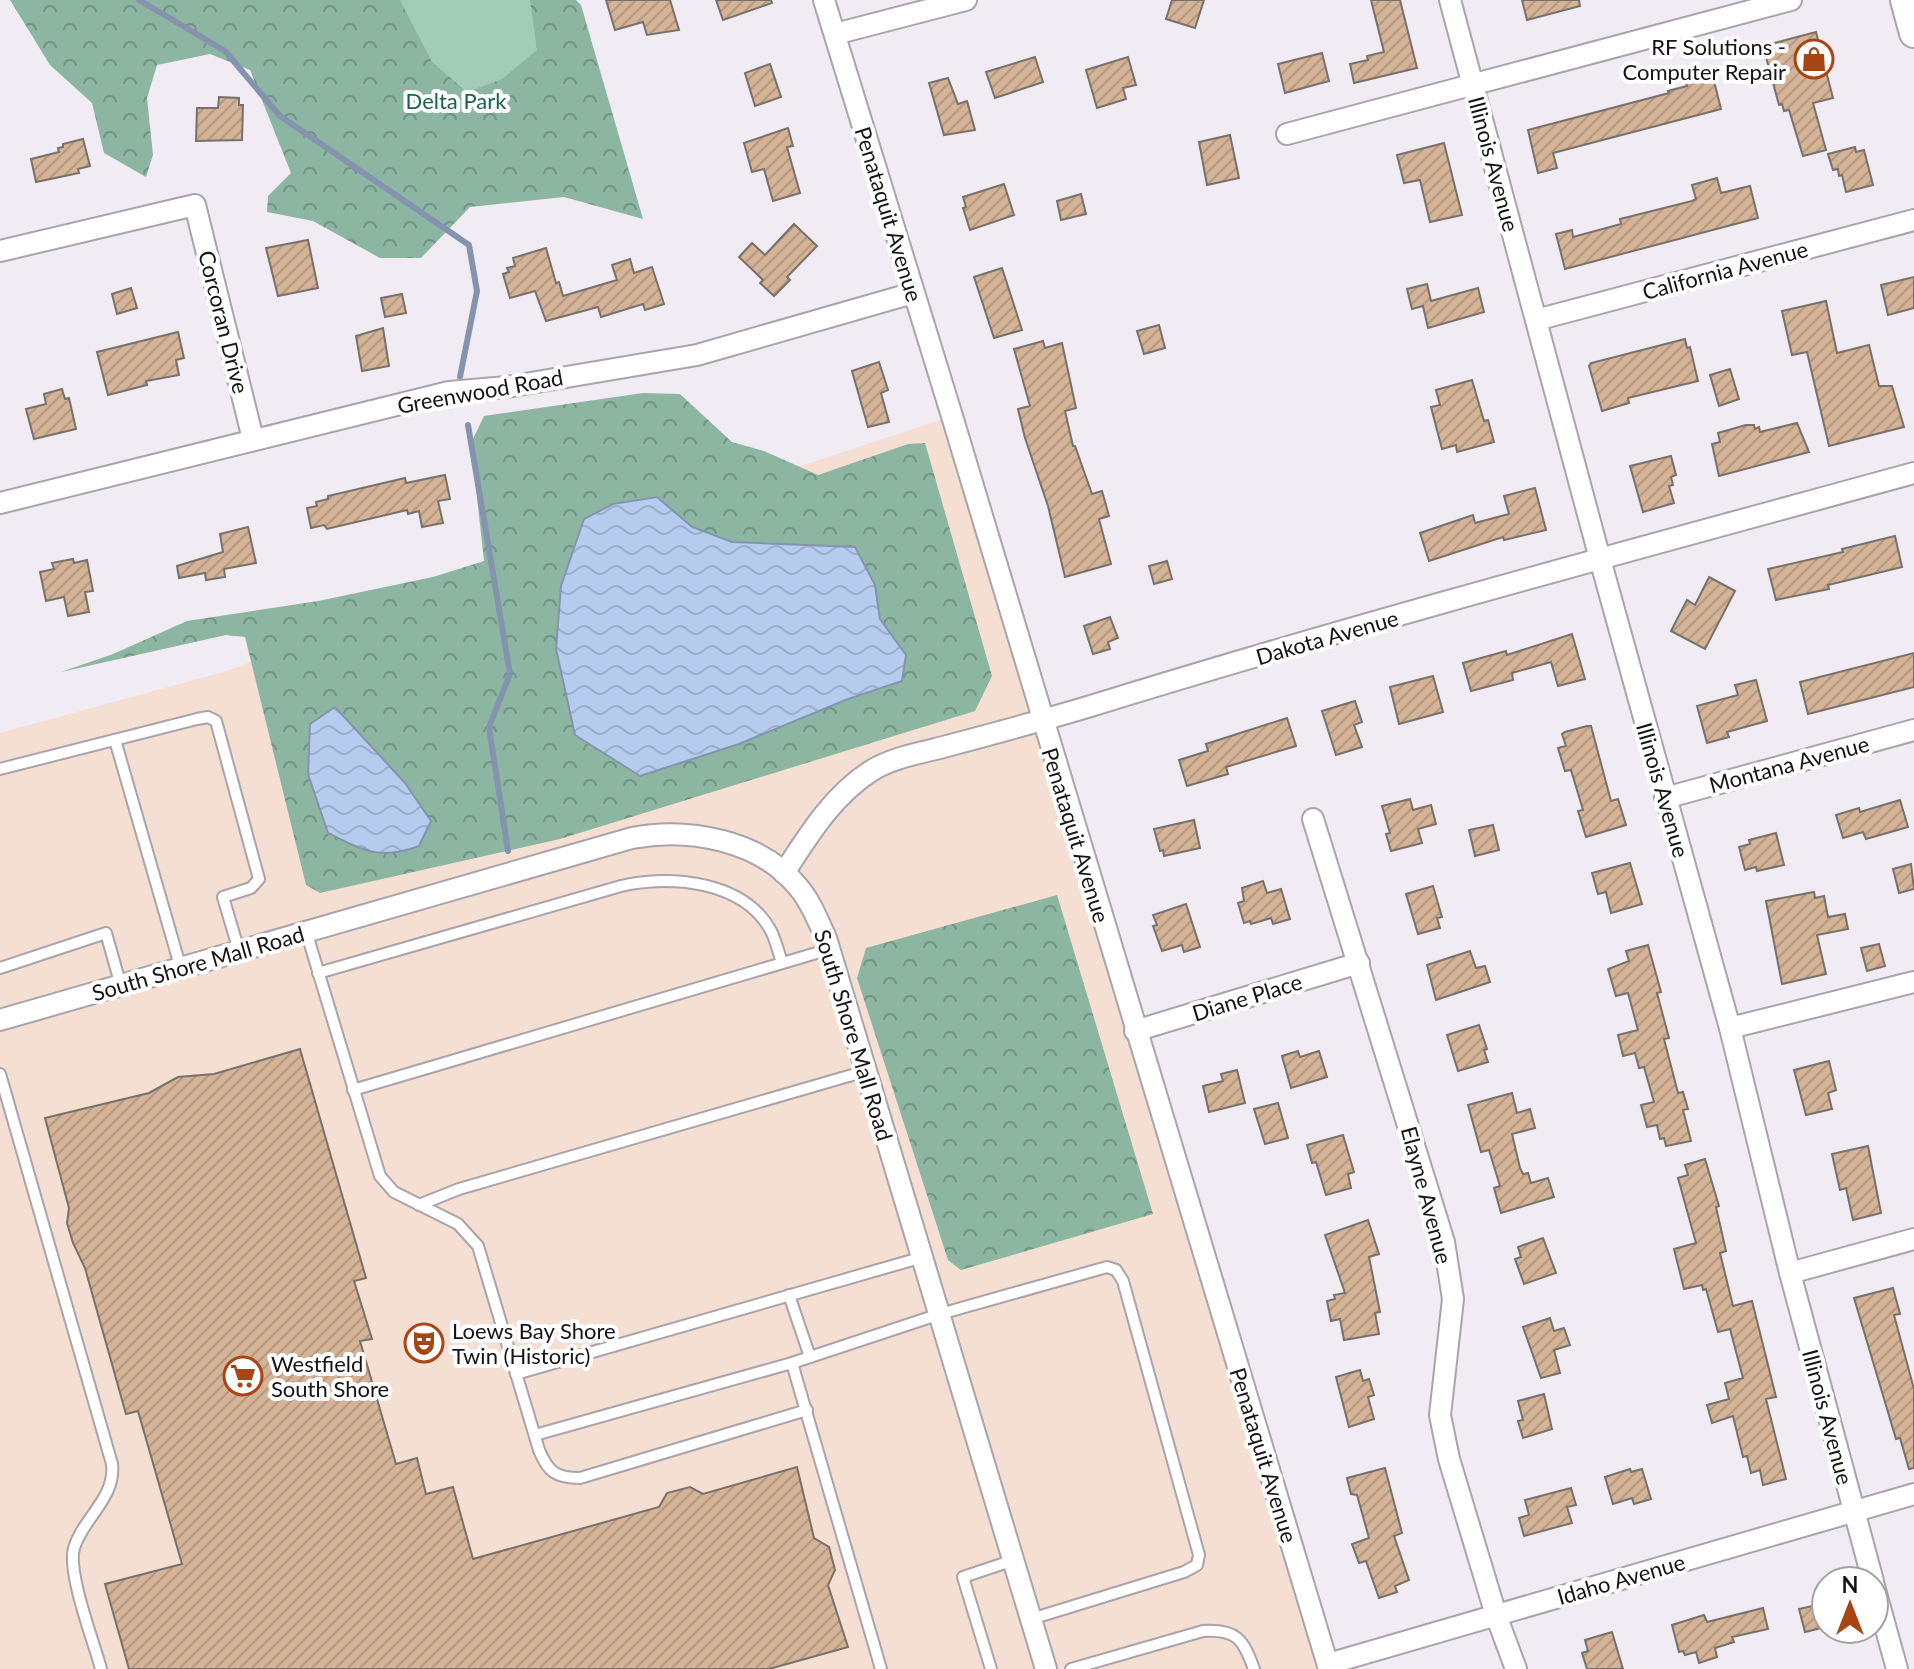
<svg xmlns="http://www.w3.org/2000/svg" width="1914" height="1669" viewBox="0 0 1914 1669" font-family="Lato,sans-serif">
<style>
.commercial{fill:#f5ded2}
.green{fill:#a3ccb8}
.forest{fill:url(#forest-crowns)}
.water{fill:url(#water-waves);stroke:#8594ae;stroke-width:2}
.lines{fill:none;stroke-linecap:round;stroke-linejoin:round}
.stream{stroke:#8594ae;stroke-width:6}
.building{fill:url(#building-hatch);stroke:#78716b;stroke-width:2}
.lane-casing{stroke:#a9a4ab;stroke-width:14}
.street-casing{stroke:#a9a4ab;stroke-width:24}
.secondary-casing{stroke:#a9a4ab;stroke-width:32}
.lane{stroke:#fff;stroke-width:10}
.street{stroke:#fff;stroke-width:20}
.secondary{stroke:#fff;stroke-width:28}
.labels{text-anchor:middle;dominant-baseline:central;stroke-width:8;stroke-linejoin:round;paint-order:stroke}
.poi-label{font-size:22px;fill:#151315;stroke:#fff;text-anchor:start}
.park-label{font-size:22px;fill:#1a6348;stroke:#fff}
.street-label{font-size:22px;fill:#151315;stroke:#fff}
</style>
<defs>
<pattern id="forest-crowns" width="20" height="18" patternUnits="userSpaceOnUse" patternTransform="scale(2)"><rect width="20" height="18" fill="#8cb6a2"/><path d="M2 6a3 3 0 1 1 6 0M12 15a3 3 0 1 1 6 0" fill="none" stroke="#719383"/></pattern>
<pattern id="water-waves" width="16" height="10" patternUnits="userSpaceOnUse" patternTransform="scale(2)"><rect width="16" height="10" fill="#b5ccef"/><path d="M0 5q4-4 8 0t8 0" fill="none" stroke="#9baecc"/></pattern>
<pattern id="building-hatch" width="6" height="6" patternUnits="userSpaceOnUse" patternTransform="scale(2)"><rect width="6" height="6" fill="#d4b397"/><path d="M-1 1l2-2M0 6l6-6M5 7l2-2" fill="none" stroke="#b59981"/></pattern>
</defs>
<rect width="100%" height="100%" fill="#f1ebf3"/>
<path class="commercial" d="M952 416 1329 1669H0V733L227 671 519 559Z"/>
<path class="green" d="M235 0H571L617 165Z"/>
<g class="forest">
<path d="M10 0H400L432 62 467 92 502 79 537 50 530 0H576L581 5 643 219 564 197 470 207 421 258H380L313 221 267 212 268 196 291 173 250 70 210 54 157 65 147 98 153 155 146 177 104 153 92 103 50 65Z"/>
<path d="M643 393 680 394 732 442 764 451 818 475 908 444 925 443 992 676 975 711 560 839 320 893 306 885 245 637 226 635 61 672 113 654 187 621 318 601 433 577 484 561 471 443 484 416Z"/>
<path d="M1057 895 1153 1214 961 1270 948 1260 857 978 866 948Z"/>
</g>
<g class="water">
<path d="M657 497 692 527 732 542 855 547 875 585 880 619 906 655 902 681 848 699 739 744 640 776 575 735 556 649 561 586 584 519 613 504Z"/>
<path d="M335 707 405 783 431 821 419 846C380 861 362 850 328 833L308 774 310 724Z"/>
</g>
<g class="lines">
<g class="stream">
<path d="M139 0 225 51 280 116 469 245 477 291 460 377"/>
<path d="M468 425 510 674 489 727 508 851"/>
</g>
</g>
<g class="building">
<path d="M606 0H670L679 30 647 35 643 22 615 30Z"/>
<path d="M716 0H771L772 3 723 20Z"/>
<path d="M1172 0H1204L1195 28 1166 19Z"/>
<path d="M1371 0H1400L1417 68 1354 83 1350 64 1368 60 1367 56 1384 52Z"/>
<path d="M1522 0H1579L1580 6 1527 20Z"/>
<path d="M1816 32 1833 98 1813 103 1826 150 1803 156 1789 110 1784 111 1782 104 1779 105 1763 46Z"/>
<path d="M1322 53 1329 81 1285 93 1278 64Z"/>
<path d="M1035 57 1043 82 995 98 986 72Z"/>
<path d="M1128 57 1136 85 1123 88 1126 99 1097 108 1086 70Z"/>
<path d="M770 64 781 97 755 106 745 73Z"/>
<path d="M1696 72 1705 80 1713 77 1721 109 1553 153 1557 168 1538 173 1528 130 1669 93 1668 91 1687 86 1684 77Z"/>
<path d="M948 78 958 104 967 101 975 130 944 135 929 83Z"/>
<path d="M219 97 239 98V105H243L242 140 196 141 197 108H218Z"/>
<path d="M788 128 793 146 787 147 800 193 773 201 764 169 752 172 744 143Z"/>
<path d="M1230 135 1239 178 1207 185 1199 142Z"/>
<path d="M83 139 90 166 78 169 79 173 36 182 31 159 59 152 58 148 63 147V144Z"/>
<path d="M1444 143 1462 215 1430 222 1420 180 1404 183 1397 155Z"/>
<path d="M1855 147 1856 152 1864 150 1873 185 1846 192 1842 175 1839 176 1838 169 1833 170 1828 154Z"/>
<path d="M1717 178 1721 193 1750 186 1758 218 1565 269 1556 234 1572 230 1573 237 1621 224 1620 219 1692 201 1696 199 1692 185Z"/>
<path d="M1004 184 1014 215 970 230 963 208 966 207 963 197Z"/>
<path d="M1081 194 1086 214 1061 220 1057 201Z"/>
<path d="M794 224 817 246 787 277 790 280 774 296 760 283 763 280 739 257 752 243 765 255Z"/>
<path d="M308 240 318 288 278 296 266 248Z"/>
<path d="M546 248 556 283 559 282 563 296 617 280 612 265 630 259 634 273 652 267 664 304 645 310 643 304 601 317 598 307 546 321 535 291 510 298 503 274 509 272 507 268 515 266 513 258Z"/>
<path d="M1002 268 1022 330 994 338 974 277Z"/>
<path d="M1914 277V308L1888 315 1881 285Z"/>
<path d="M1427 284 1431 301 1478 288 1484 312 1428 328 1423 306 1412 309 1407 289Z"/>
<path d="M131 288 137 308 117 314 112 294Z"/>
<path d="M402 294 406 313 385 317 381 298Z"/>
<path d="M1826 301 1837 353 1869 345 1879 386H1892L1904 427 1829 446 1807 352 1792 355 1782 311Z"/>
<path d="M1159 325 1165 348 1144 354 1137 331Z"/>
<path d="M383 328 389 366 362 371 356 336Z"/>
<path d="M178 332 184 358 176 360 179 375 146 381 147 385 108 395 97 352Z"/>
<path d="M1685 339 1687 348 1690 347 1698 381 1628 398 1629 403 1602 411 1589 366 1591 363Z"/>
<path d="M1043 341 1045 348 1062 343 1076 408 1065 411 1073 446H1075L1092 494 1102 491 1109 516 1099 519 1111 564 1065 577 1048 506 1025 438 1018 409 1030 406 1014 349Z"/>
<path d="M879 362 888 390 881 393 889 422 868 427 852 371Z"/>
<path d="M1730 369 1739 399 1719 406 1710 375Z"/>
<path d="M1472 380 1484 421 1488 420 1494 442 1457 452 1456 445 1442 449 1431 407 1440 405 1436 390Z"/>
<path d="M62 389 65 399 69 398 76 429 34 439 26 409 46 404 44 394Z"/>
<path d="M1797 423 1809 452 1719 476 1712 444 1720 442 1718 433 1746 425H1754L1755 429 1759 427 1760 432Z"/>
<path d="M1671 456 1676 475 1671 477 1673 485 1669 486 1674 503 1643 512 1630 466Z"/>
<path d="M445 475 450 499 438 501 443 523 422 527 419 511 408 514 407 510 327 529 324 525 311 528 307 508 317 506 316 502 328 499V496L405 478 406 483Z"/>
<path d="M1535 488 1546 530 1504 540 1503 537 1429 561 1420 533 1473 515 1475 523 1509 514 1504 496Z"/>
<path d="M248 527 256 563 224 569 225 577 206 580 205 573 179 578 177 566 223 552 220 534Z"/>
<path d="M1895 536 1902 567 1828 585 1829 589 1776 600 1768 569 1843 552 1842 549Z"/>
<path d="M73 559 74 563 87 560 93 591 85 592 89 612 68 616 64 597 46 601 40 572 54 569 52 563Z"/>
<path d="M1167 561 1172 579 1154 584 1149 566Z"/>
<path d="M1709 577 1735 591 1705 649 1671 631 1687 600 1695 605Z"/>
<path d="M1110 617 1118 638 1108 642 1110 649 1093 654 1084 626Z"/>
<path d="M1572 634 1585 679 1558 686 1551 662 1512 673 1513 680 1471 691 1463 663 1506 651 1507 655Z"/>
<path d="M1914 653V687L1808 714 1800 682Z"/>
<path d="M1433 676 1443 712 1399 724 1390 687Z"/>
<path d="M1756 680 1767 721 1727 732 1729 737 1707 743 1697 706 1738 695 1735 685Z"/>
<path d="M1355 701 1362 722 1354 725 1362 747 1336 755 1322 711Z"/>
<path d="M1287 718 1296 746 1226 767 1228 774 1187 786 1179 760 1208 751 1206 744Z"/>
<path d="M1587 726H1591L1611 801 1618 799 1626 825 1586 837 1578 811 1583 810 1571 770 1565 771 1558 748 1566 746 1562 734 1565 732Z"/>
<path d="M1410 799 1413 810 1431 805 1436 824 1418 829 1422 843 1391 851 1386 834 1390 833 1382 806Z"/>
<path d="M1900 800 1908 827 1866 839 1863 832 1843 838 1836 815 1859 808 1860 812Z"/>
<path d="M1194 820 1200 848 1164 856 1163 850 1160 851 1154 829Z"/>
<path d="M1493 825 1499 850 1475 856 1469 830Z"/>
<path d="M1776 833 1784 865 1757 871 1756 867 1745 870 1739 847 1750 844 1749 840Z"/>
<path d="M1630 863 1642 904 1611 913 1606 892 1598 894 1592 873Z"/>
<path d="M1911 864 1914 889 1899 893 1893 869Z"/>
<path d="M1263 881 1267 893 1281 889 1290 919 1273 924 1271 918 1251 924 1250 921 1244 923 1238 903 1244 901 1242 888Z"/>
<path d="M1433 886 1442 917 1437 918 1440 928 1418 934 1406 894Z"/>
<path d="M1814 892 1815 898 1824 896 1828 917 1845 914 1848 929 1817 935 1826 974 1782 984 1766 901Z"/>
<path d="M1186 904 1200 947 1184 952 1182 945 1162 951 1153 926 1157 925 1153 915Z"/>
<path d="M1879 944 1885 966 1867 971 1861 948Z"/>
<path d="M1648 945 1661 992 1657 993 1669 1038 1664 1039 1678 1093 1683 1092 1688 1109 1683 1110 1691 1141 1666 1146 1664 1138 1660 1139 1657 1125 1647 1127 1641 1105 1654 1102 1644 1067 1639 1068 1635 1053 1623 1056 1618 1035 1638 1030 1628 993 1616 996 1608 969 1629 961 1626 951Z"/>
<path d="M1470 951 1476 968 1485 966 1490 982 1436 1000 1427 965Z"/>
<path d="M1479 1025 1487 1049 1484 1050 1488 1062 1458 1071 1447 1035Z"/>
<path d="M300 1049 366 1278 354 1281 372 1339 360 1341 396 1464 417 1458 426 1494 453 1487 473 1559 659 1507 667 1493 690 1487 703 1494 797 1467 814 1538 829 1547 835 1570 828 1585 848 1647 769 1669H129L105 1584 182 1564 138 1411 126 1414 85 1268 73 1243 67 1223 69 1208 45 1118 149 1093 178 1077 214 1074Z"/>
<path d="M1298 1051 1300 1057 1319 1051 1327 1077 1291 1088 1282 1056Z"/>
<path d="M1829 1061 1836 1090 1828 1093 1832 1109 1806 1115 1794 1070Z"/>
<path d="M1237 1070 1245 1103 1209 1112 1203 1086 1223 1081 1221 1074Z"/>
<path d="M1512 1093 1517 1113 1530 1109 1535 1128 1512 1134 1520 1168 1523 1174 1528 1173 1531 1183 1548 1178 1554 1197 1501 1213 1494 1188 1500 1186 1489 1150 1481 1152 1468 1105Z"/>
<path d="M1278 1103 1288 1138 1265 1144 1254 1109Z"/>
<path d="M1343 1135 1354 1172 1348 1174 1351 1188 1326 1195 1316 1162 1312 1163 1307 1145Z"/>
<path d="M1868 1146 1881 1213 1853 1220 1846 1188 1840 1190 1832 1154Z"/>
<path d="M1705 1159 1719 1206 1716 1207 1726 1251 1720 1253 1733 1306 1752 1301 1776 1397 1766 1399 1786 1479 1763 1485 1760 1470 1751 1473 1747 1456 1743 1457 1733 1416 1712 1423 1707 1405 1729 1399 1725 1383 1743 1378 1730 1329 1718 1332 1706 1289 1703 1290 1702 1285 1684 1289 1674 1249 1696 1243 1678 1178 1688 1175 1685 1165Z"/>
<path d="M1368 1220 1379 1254 1369 1257 1380 1312 1375 1313 1379 1334 1344 1340 1340 1319 1331 1321 1327 1301 1335 1299 1334 1295 1345 1293 1325 1235Z"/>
<path d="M1543 1238 1556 1273 1524 1284 1515 1259 1521 1257 1518 1247Z"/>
<path d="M1893 1288 1900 1314 1894 1315 1914 1389V1468L1909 1469 1900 1438 1896 1439 1854 1298Z"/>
<path d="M1550 1318 1554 1331 1564 1328 1570 1345 1554 1350 1560 1373 1541 1378 1523 1327Z"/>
<path d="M1360 1370 1363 1381 1369 1379 1374 1395 1368 1397 1374 1419 1349 1427 1336 1377Z"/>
<path d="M1544 1394 1552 1429 1523 1438 1518 1421 1523 1420 1518 1401Z"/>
<path d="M1385 1468 1402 1533 1394 1536 1409 1580 1395 1586 1397 1592 1379 1598 1366 1561 1359 1563 1352 1544 1369 1538 1357 1495 1351 1494 1347 1478Z"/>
<path d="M1630 1469 1631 1472 1642 1469 1651 1499 1634 1504 1632 1498 1613 1504 1605 1477Z"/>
<path d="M1571 1488 1576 1505 1567 1507 1572 1523 1524 1536 1519 1518 1529 1515 1525 1500Z"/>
<path d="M1826 1603V1627L1805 1632 1799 1609Z"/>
<path d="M1763 1608 1768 1629 1732 1637 1734 1642 1715 1648 1717 1657 1699 1663 1696 1652 1685 1655 1683 1651 1679 1652 1672 1625 1704 1615 1707 1622Z"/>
<path d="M1612 1632 1623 1669H1587L1582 1653 1588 1651 1585 1640Z"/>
</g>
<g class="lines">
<g class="lane-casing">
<g id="lane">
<path d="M115 740 181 969"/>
<path d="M0 769 197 719 208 717 216 721 259 879 251 888 223 897 239 951"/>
<path d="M306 931 380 1176 394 1192 458 1224 478 1246 539 1450C548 1472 556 1478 580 1478L807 1410"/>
<path d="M0 968 106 933 121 986"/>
<path d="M318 973 621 886C671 874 746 881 772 933 776 942 779 953 782 963"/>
<path d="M0 1074 112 1464C116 1498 83 1518 74 1548 67 1573 94 1642 101 1669"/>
<path d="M353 1090 830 949"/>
<path d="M419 1205 459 1189 866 1071"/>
<path d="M789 1295 810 1357"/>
<path d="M792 1363 881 1669"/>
<path d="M516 1374 923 1257"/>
<path d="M535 1435 792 1363 940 1314 1107 1267 1116 1270 1123 1281 1199 1555 1197 1565 1184 1572 1031 1619"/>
<path d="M991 1669 963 1577 1014 1560"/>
<path d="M1071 1669 1203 1631C1237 1629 1243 1639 1254 1669"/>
</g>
</g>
<g class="street-casing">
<g id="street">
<path d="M824 0 952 416 1329 1669"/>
<path d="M1450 0 1600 559 1730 1028 1790 1273 1873 1581"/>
<path d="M835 34 966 0"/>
<path d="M1287 134 1791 0"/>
<path d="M0 251 195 205 253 439"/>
<path d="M1536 320 1914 220"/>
<path d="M0 503 449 392 507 387 697 355 913 293"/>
<path d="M1665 798 1914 730"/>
<path d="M1313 819 1444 1242 1453 1299 1440 1415 1449 1459 1496 1615 1516 1669"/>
<path d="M784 873C808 836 833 795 871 771 893 757 922 753 947 746 996 733 1045 720 1094 705 1366 621 1640 548 1914 473"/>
<path d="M0 1020 632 838C688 827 761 840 799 888 811 902 818 921 826 938L1046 1669"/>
<path d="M1730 1028 1914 982"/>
<path d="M1135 1031 1359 963"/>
<path d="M1790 1273 1914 1239"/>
<path d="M1874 1586 1897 1669"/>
<path d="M1328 1664 1914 1494"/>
</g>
</g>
<g class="secondary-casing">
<path id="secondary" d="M1905 0 1914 33"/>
</g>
<use href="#lane" class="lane"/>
<use href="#street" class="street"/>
<use href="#secondary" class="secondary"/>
</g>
<defs>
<g id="shop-ring" transform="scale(2)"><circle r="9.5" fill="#fff" stroke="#a94514" stroke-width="1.5"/><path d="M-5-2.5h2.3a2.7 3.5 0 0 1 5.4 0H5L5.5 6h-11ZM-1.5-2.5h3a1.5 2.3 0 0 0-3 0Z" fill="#a94514"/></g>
<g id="theatre-ring" transform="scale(2)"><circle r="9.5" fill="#fff" stroke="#a94514" stroke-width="1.5"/><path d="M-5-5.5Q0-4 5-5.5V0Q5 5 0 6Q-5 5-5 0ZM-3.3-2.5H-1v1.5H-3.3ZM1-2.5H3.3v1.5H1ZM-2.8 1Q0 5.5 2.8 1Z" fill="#a94514"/></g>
<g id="supermarket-ring" transform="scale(2)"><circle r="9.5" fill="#fff" stroke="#a94514" stroke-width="1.5"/><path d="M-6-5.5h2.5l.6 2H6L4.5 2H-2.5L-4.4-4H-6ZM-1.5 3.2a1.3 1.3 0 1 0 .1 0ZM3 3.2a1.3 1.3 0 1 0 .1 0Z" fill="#a94514"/></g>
</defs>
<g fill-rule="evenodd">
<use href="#shop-ring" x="1814" y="59"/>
<use href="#theatre-ring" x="424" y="1343"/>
<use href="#supermarket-ring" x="243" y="1376"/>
</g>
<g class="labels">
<g class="poi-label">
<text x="1786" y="46" text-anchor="end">RF Solutions -<tspan x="1786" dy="25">Computer Repair</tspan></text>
<text x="452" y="1330">Loews Bay Shore<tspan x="452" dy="25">Twin (Historic)</tspan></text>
<text x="271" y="1363">Westfield<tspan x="271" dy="25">South Shore</tspan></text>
</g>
<g class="park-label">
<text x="456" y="100">Delta Park</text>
</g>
<g class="street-label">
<text transform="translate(1494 164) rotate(75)">Illinois Avenue</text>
<text transform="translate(889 214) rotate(73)">Penataquit Avenue</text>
<text transform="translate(1725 270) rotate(-15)">California Avenue</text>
<text transform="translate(224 322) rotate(76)">Corcoran Drive</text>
<text transform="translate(480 391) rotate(-10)">Greenwood Road</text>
<text transform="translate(1327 637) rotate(-16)">Dakota Avenue</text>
<text transform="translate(1789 764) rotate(-15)">Montana Avenue</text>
<text transform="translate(1663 790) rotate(74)">Illinois Avenue</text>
<text transform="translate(1076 835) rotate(73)">Penataquit Avenue</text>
<text transform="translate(198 963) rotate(-16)">South Shore Mall Road</text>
<text transform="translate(1247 997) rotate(-17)">Diane Place</text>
<text transform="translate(854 1035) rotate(73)">South Shore Mall Road</text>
<text transform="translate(1427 1195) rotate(75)">Elayne Avenue</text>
<text transform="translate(1828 1417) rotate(75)">Illinois Avenue</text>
<text transform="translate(1264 1455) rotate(73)">Penataquit Avenue</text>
<text transform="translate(1621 1579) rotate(-16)">Idaho Avenue</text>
</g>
</g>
<g transform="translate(1850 1605)"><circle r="38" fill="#ffffff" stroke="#a1a1a1" stroke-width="2"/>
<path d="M0-6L14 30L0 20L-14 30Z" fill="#a94514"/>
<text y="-12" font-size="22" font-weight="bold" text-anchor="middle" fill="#151315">N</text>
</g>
</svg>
